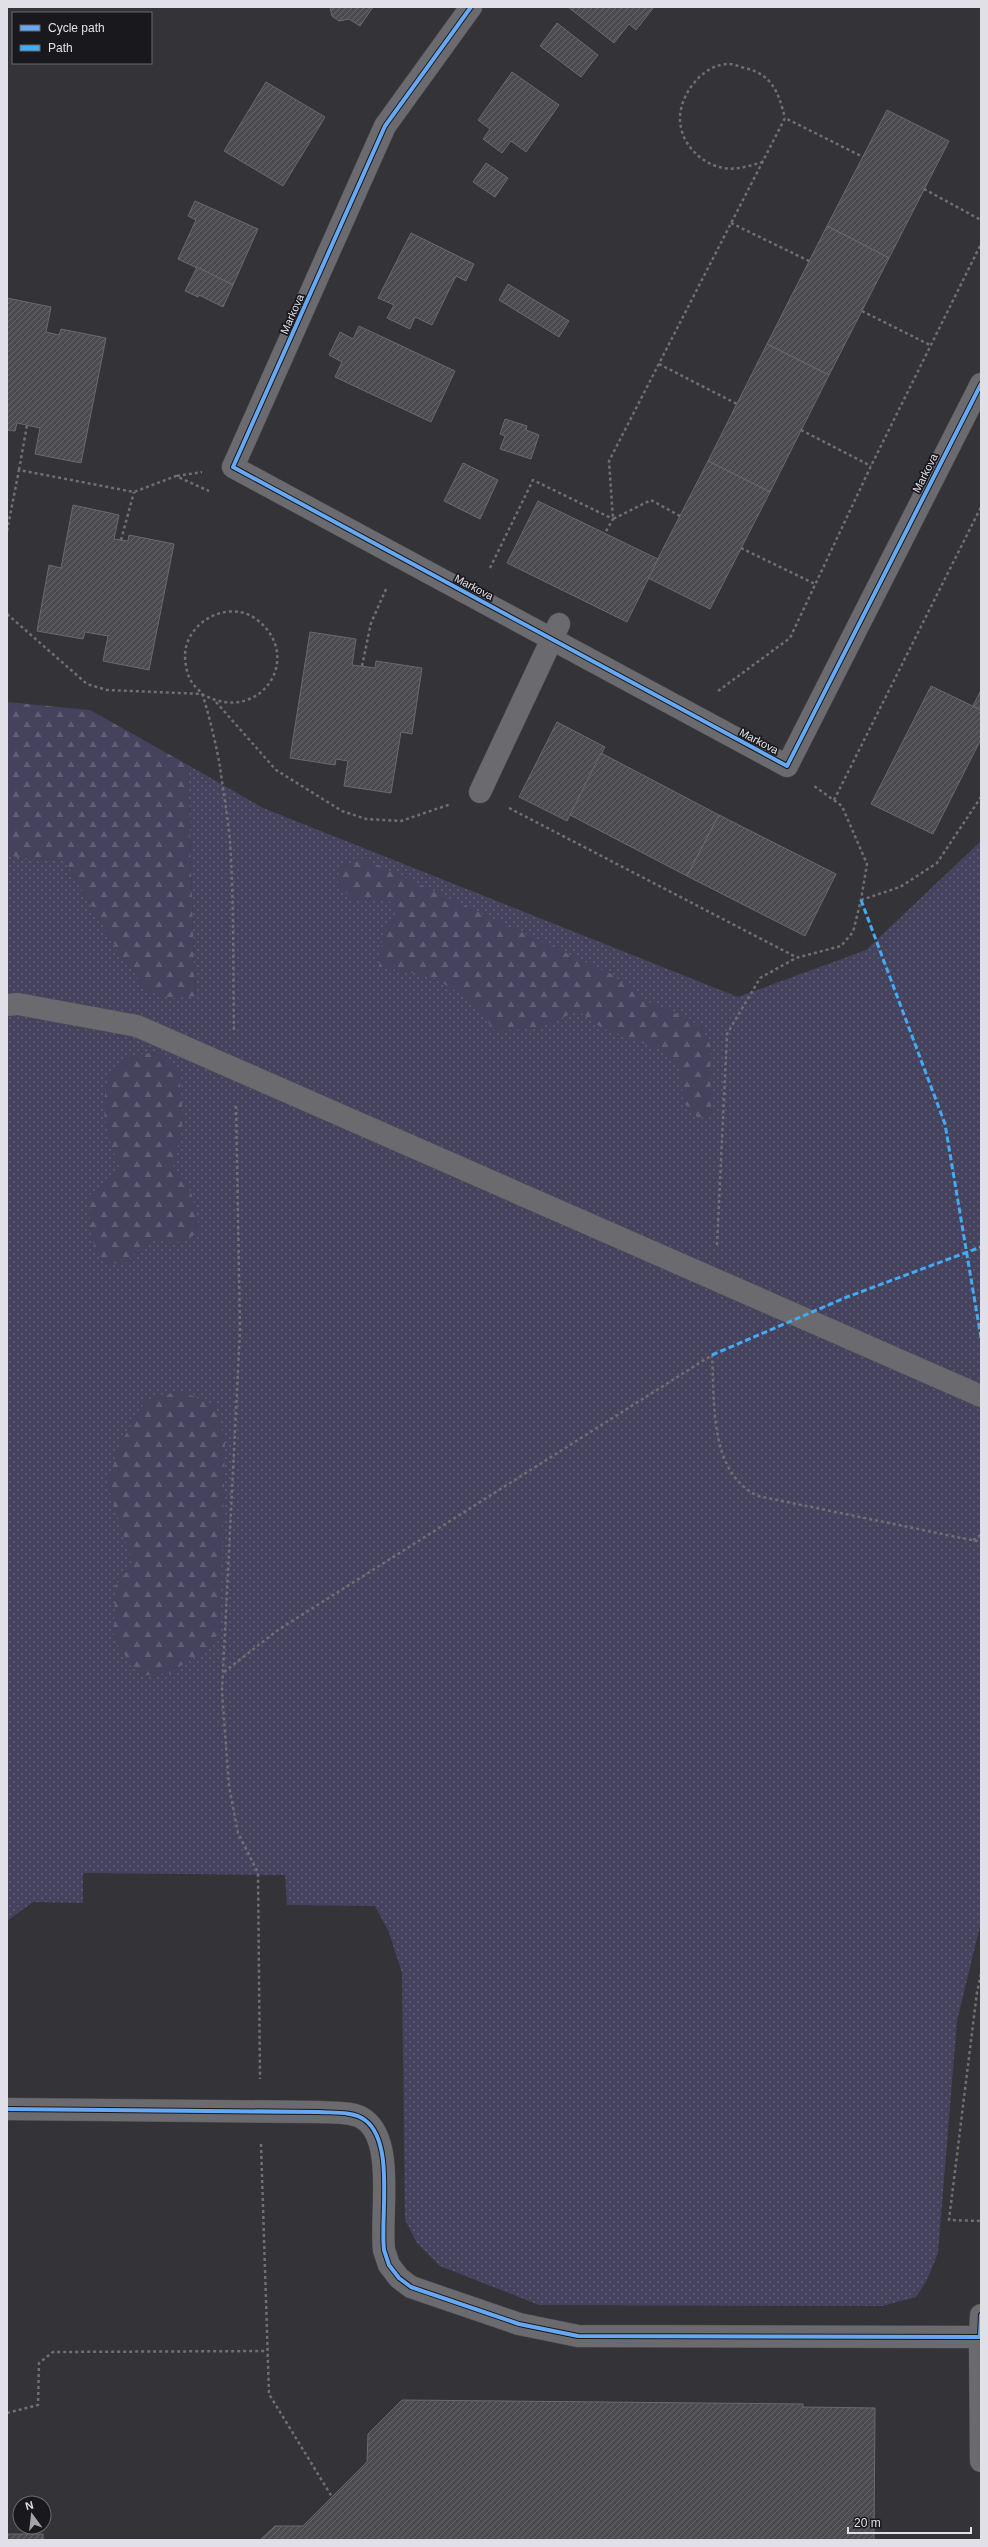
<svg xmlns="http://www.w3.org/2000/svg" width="988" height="2547" viewBox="0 0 988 2547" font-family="Arial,sans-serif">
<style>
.grass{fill:url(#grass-dots)}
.forest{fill:url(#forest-firs)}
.building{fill:url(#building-hatch);stroke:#69696e}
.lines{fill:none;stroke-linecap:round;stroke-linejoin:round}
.minor-casing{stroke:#4f4f54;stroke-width:23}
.path{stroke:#6f6f74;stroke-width:2.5;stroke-dasharray:3 3;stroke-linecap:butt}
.minor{stroke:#6a6a6f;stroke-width:22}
.quiet{stroke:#42abf6;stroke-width:3;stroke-dasharray:6 3;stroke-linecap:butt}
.cycleway-casing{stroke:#19191d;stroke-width:6}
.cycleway{stroke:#66a8f1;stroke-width:4}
.labels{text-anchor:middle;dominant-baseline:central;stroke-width:3.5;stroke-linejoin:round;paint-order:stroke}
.street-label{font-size:11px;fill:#e1e0e8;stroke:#19191d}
</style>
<defs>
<pattern id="grass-dots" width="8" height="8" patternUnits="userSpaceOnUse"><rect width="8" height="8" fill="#45425e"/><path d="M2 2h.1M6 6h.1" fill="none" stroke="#605d75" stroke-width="1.8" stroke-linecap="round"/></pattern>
<pattern id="forest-firs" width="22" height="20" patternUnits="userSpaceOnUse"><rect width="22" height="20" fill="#45425e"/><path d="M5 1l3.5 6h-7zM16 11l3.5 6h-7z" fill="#605d75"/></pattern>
<pattern id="building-hatch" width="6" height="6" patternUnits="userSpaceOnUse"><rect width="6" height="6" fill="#4c4c50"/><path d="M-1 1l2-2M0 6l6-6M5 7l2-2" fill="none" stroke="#666669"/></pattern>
</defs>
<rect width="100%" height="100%" fill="#333338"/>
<path class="grass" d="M188 765 263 808 738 997 866 950 981 841V1922L957 2021 938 2253 927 2280 916 2297 882 2306 539 2305 440 2266 417 2243 405 2220 402 1973 389 1932 375 1906 287 1905 285 1875 83 1873V1903L33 1902 7 1921V856L65 861 120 954 149 992 195 996Z"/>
<g class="forest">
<path d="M7 702 90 710 188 765 195 996 172 998 149 992 120 954 65 861 7 856Z"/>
<path d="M363 858 611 974 649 1002 689 1019 702 1028 710 1044 711 1112 699 1119 683 1102 681 1070 665 1051 602 1028 578 1011 537 1028 495 1031 470 999 430 976 379 967 383 933 396 918 390 901H355L338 885 339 867Z"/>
<path d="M157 1052 179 1074 183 1117 178 1152 173 1165C192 1190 196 1199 199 1230 185 1245 170 1245 151 1238L124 1264 103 1262 91 1238 89 1195 109 1182 119 1167 109 1139 103 1107 108 1078 130 1056Z"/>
<path d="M181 1391 216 1406 225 1443 220 1632 205 1650 170 1673 140 1676 114 1640 115 1586 133 1564 107 1484 120 1444 146 1400Z"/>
</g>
<g class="building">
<path d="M330 7H373L360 26 349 19 339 21 332 16Z"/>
<path d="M568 7H654L636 30 629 24 614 43Z"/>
<path d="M557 23 598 55 581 77 540 46Z"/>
<path d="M512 72 559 105 526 152 511 141 502 153 483 139 490 129 478 120Z"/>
<path d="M266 82 325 117 283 186 224 151Z"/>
<path d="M887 110 949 141 889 258 827 226Z"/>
<path d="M486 163 508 178 495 197 473 182Z"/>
<path d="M195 201 258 229 233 285 178 259 196 220 188 216Z"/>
<path d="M827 226 889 258 829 375 767 344Z"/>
<path d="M411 233 474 264 466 281 456 276 432 325 415 317 410 329 387 318 394 305 378 298Z"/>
<path d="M197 267 233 285 223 307 199 295 198 297 185 291Z"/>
<path d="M508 284 569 321 559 337 499 300Z"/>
<path d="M7 298 51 307 46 332 59 335 61 329 106 338 81 463 35 454 40 428 17 423 15 431 7 430Z"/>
<path d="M359 326 455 371 431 422 335 377 342 362 329 355 340 332 353 339Z"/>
<path d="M767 344 829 375 770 492 708 461Z"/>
<path d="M505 419 527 426 526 430 539 435 531 459 500 449 505 436 500 434Z"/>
<path d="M708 461 770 492 710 609 648 578Z"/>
<path d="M463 463 498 480 480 519 444 501Z"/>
<path d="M538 501 658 559 627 622 507 563Z"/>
<path d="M73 505 119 515 114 539 128 541 129 535 174 544 149 670 103 661 108 636 85 632 83 639 37 631 49 565 61 568Z"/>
<path d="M310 632 356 639 352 665 375 668 376 661 422 668 412 734 401 732 391 793 344 786 348 761 336 759 335 765 290 758Z"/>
<path d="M931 686 981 710V739L933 834 871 804Z"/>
<path d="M981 690V710L973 706Z"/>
<path d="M557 722 605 747 567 821 519 797Z"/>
<path d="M601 753 719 815 687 876 570 815Z"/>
<path d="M719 815 836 874 805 936 687 876Z"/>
<path d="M402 2400 803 2404V2407L875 2408 874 2540H260L275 2526H303L367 2462 368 2434Z"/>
<rect x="7" y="2534" width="36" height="6"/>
</g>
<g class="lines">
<g class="minor-casing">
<g id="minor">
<path d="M471 7 385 126 233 467 787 766 981 384"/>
<path d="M480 792 559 624"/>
<path d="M7 1005 18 1004 137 1026 981 1396"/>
<path d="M7 2109 319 2112C332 2113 354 2111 365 2120 395 2142 380 2216 384 2250L389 2265 399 2278 411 2287 519 2324 578 2336 980 2337 981 2315"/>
<path d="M980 2337 981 2461"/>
</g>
</g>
<g class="path">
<path d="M763 162C755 164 747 167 739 168 711 173 681 149 680 120 679 95 703 63 730 64 735 64 740 67 745 68 773 75 778 92 785 118"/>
<path d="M924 189 981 220"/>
<path d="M731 223 809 261"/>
<path d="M862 311 930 345"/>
<path d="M659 364 737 404"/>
<path d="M801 430 871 466"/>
<path d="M19 470 27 425"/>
<path d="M177 476 202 472"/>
<path d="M680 516 651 500 613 519 609 461 785 118 863 157"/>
<path d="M7 531 19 470 134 492 176 476 209 491"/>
<path d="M121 540 134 492"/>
<path d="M741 548 815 584"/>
<path d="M490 568 533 480 613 519 605 533"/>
<path d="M7 614 87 684 107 690 202 694C260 727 306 656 256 619 229 599 187 621 185 654 185 664 187 676 193 684 196 688 201 691 203 696 210 719 216 744 220 767 224 797 230 828 231 859 234 917 233 975 234 1033"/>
<path d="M362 666 371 623 387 587"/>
<path d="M718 691 790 638 871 466 981 244"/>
<path d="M216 702 276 770 342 811 366 819 401 821 451 804"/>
<path d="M834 800 981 507"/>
<path d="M509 808 796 957"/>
<path d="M861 900 900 887 937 863 981 797"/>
<path d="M236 1106 240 1330 222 1692 229 1786 238 1833 258 1873 260 2079"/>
<path d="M717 1245 727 1034 760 978 796 958 841 946 853 932 861 900 867 864 842 806 814 786"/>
<path d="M973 1540 981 1535"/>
<path d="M224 1672 278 1630 712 1355C715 1401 708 1472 758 1496L981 1542"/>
<path d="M981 1974 977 1992 949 2220 981 2221"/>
<path d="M261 2144 269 2394 332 2497"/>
<path d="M7 2413 38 2405 39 2363 53 2352 267 2351"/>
</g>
<use href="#minor" class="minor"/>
<g class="quiet">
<path d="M861 900 945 1124 981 1338"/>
<path d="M712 1355 847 1297 981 1247"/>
</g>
<g class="cycleway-casing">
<g id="cycleway">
<path d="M471 7 385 126 233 467 787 766 981 384"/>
<path d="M7 2109 319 2112C332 2113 354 2111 365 2120 395 2142 380 2216 384 2250L389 2265 399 2278 411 2287 519 2324 578 2336 980 2337 981 2315"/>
</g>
</g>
<use href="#cycleway" class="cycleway"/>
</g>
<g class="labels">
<g class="street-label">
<text transform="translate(292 314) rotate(-66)">Markova</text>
<text transform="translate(925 473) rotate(-63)">Markova</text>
<text transform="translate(474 587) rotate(28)">Markova</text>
<text transform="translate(759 741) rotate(28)">Markova</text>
</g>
</g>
<rect width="988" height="2547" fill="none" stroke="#e1e0e8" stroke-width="16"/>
<rect x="12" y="12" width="140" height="52" fill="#19191d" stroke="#69696e"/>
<rect x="20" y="25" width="20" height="6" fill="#66a8f1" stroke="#69696e"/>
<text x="48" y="32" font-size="12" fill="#e1e0e8">Cycle path</text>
<rect x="20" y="45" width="20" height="6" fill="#42abf6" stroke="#69696e"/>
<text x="48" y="52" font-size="12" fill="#e1e0e8">Path</text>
<g transform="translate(32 2515) rotate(345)"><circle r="19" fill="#19191d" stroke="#69696e"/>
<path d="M0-3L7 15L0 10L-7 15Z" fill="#a4a3aa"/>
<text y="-6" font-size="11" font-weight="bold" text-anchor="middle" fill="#e1e0e8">N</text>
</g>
<path d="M848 2527v6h123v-6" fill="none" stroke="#e1e0e8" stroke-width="2"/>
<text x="854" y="2527" font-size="12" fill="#e1e0e8" stroke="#19191d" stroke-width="3" paint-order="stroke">20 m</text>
</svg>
